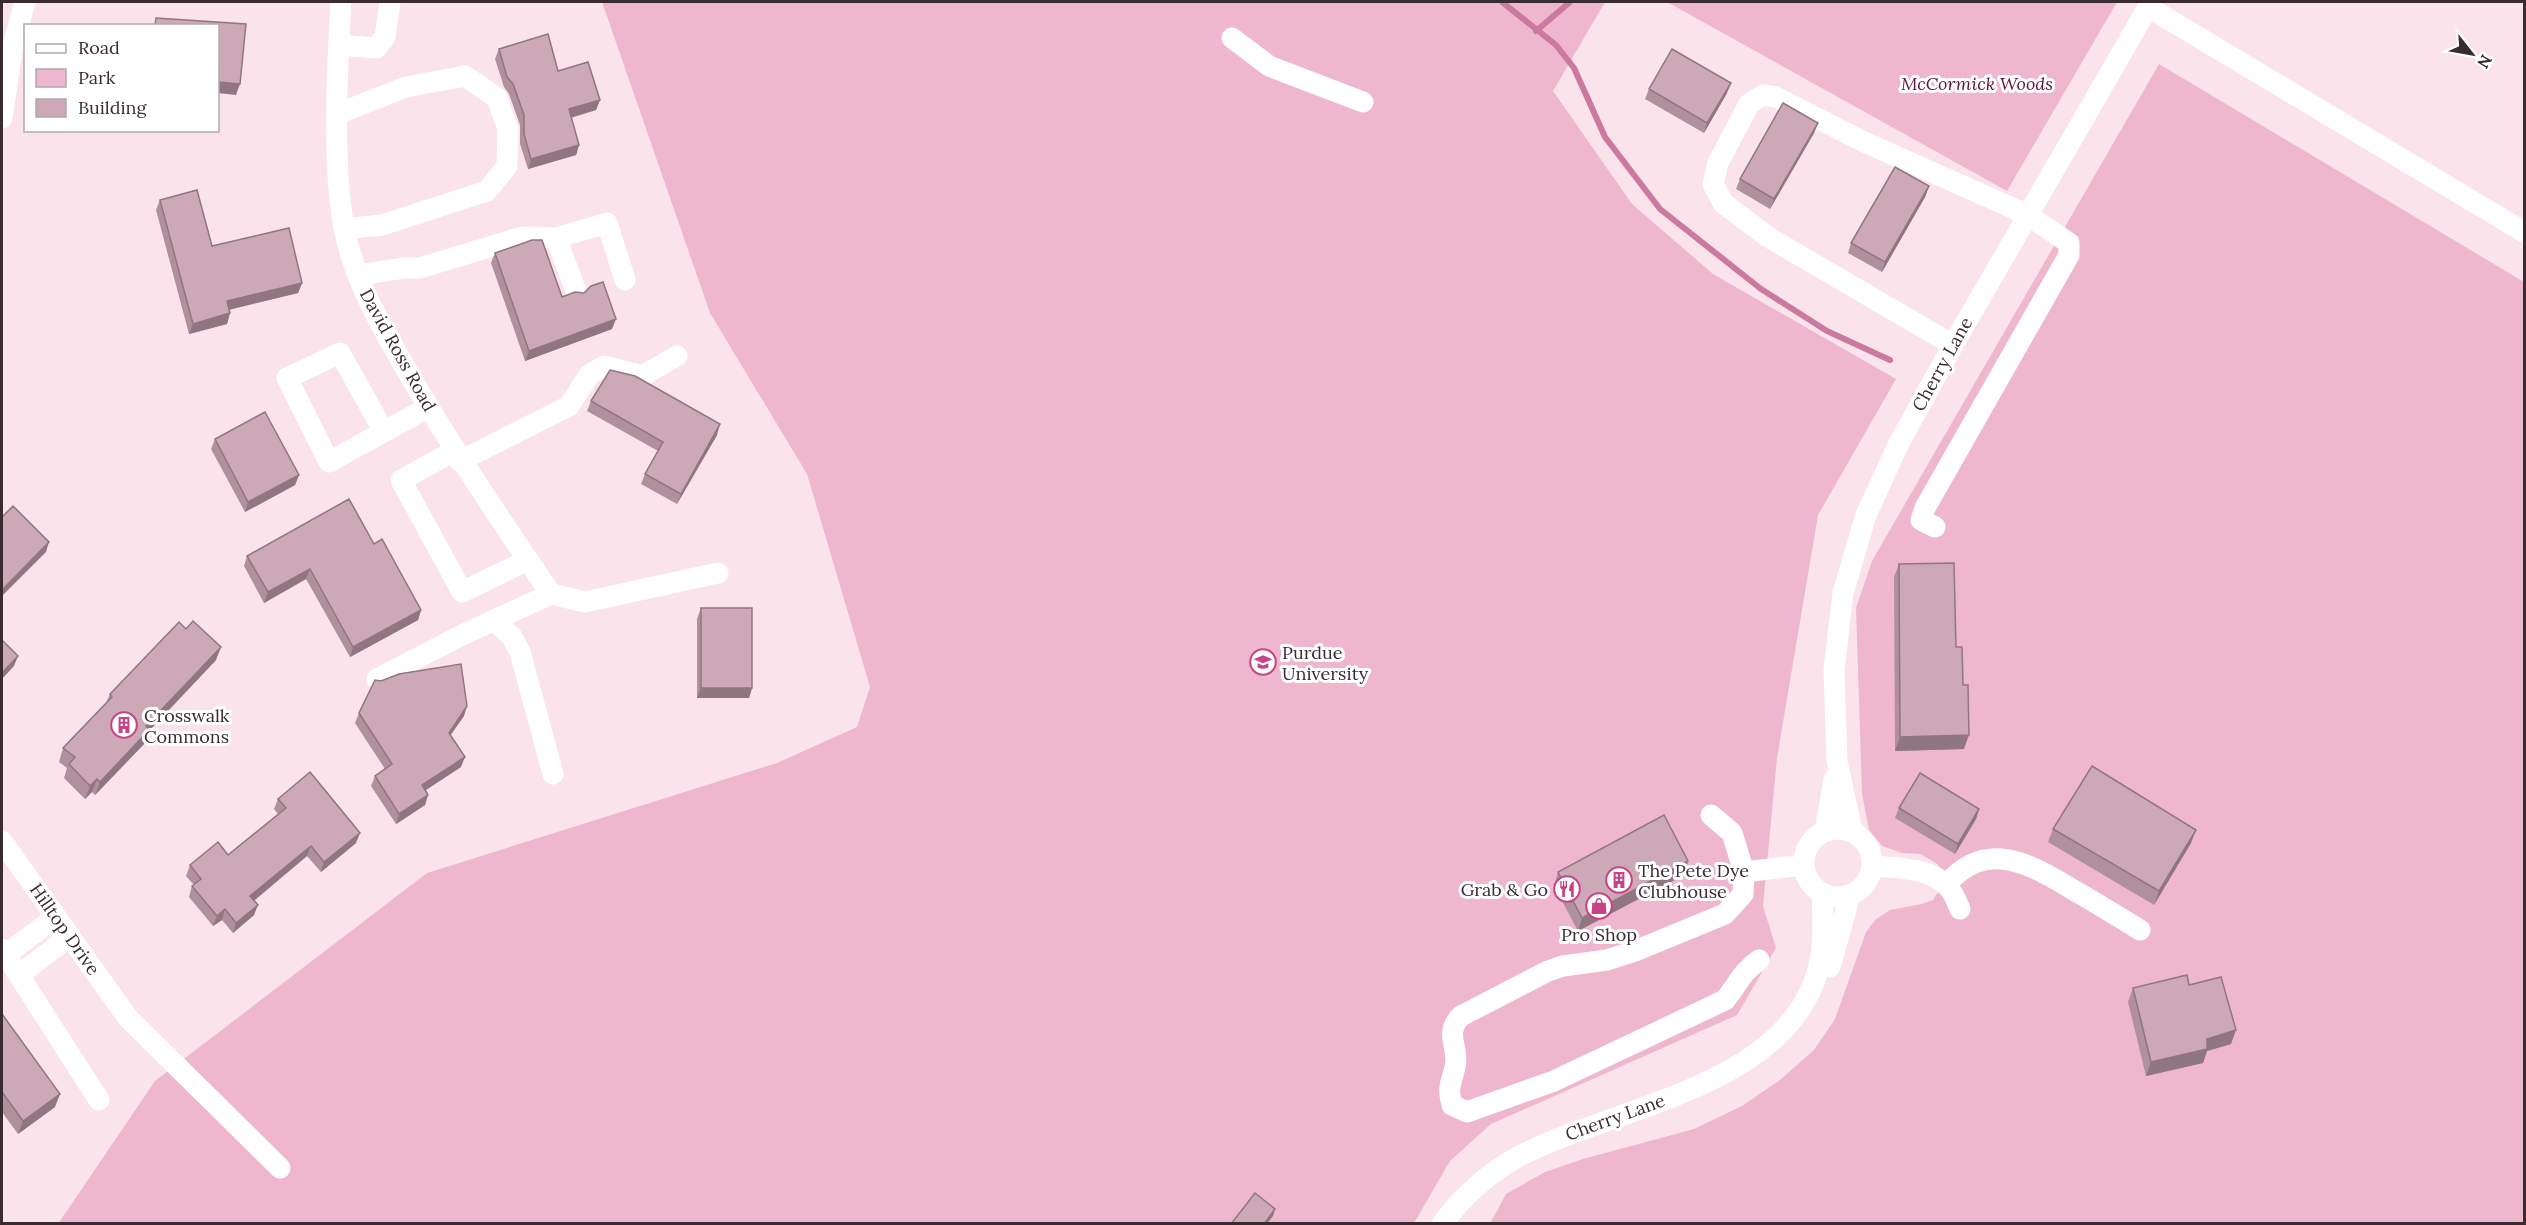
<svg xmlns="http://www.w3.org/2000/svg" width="2526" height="1225" viewBox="0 0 2526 1225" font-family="Lora,serif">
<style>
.green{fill:#efb7ce}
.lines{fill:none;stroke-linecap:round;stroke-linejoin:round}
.stream{stroke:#cc799f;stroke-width:6}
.minor{stroke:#fff;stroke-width:21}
.wall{fill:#b0909d}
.shaded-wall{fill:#907680}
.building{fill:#cda8b7;stroke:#907680;stroke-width:1.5}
.labels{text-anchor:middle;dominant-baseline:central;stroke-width:6;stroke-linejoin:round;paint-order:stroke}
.park-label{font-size:18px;font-style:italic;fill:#5d123b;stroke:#fff}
.street-label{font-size:18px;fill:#3a2b31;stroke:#fff}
.poi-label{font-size:18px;fill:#3a2b31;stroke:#fff;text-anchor:start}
</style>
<rect width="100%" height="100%" fill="#fbe3ec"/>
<g class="green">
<path d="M602 2H1605L1553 91 1632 204 1713 274 1896 379 1818 515 1777 758 1763 906 1776 948 1737 1015 1491 1124 1450 1161 1414 1223 58 1224 155 1081 427 873 777 763 857 727 870 687 807 474 710 313Z"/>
<path d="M1667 2H2117L2007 191Z"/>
<path d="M2159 64 2524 282V1223L1490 1224 1506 1194 1545 1172 1583 1159 1694 1129 1742 1106 1780 1080 1814 1050 1835 1019 1866 932 1876 919 1890 910 1922 904 1933 900 1948 876 1936 863 1920 854 1902 853 1882 846 1869 830 1862 794 1856 608 1872 561Z"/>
</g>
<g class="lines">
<g class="stream">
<path d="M1502 2 1556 45 1574 68 1605 137 1660 209 1761 289 1827 331 1890 360"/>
<path d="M1536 31 1570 2"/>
</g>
<g class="minor">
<path d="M341 2C337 72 332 159 344 228 355 284 385 333 413 381 456 454 503 524 551 594"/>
<path d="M2148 7 2524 232"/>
<path d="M1232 38 1269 66 1363 102"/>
<path d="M339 45 376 48 385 37 390 2"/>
<path d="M337 114 406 87 465 76 497 98 508 129 507 166 487 191 382 225 344 229"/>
<path d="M2 118 13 45 25 2"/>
<path d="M556 238 576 291"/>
<path d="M358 275 404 268H420L522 237 556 238 607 223 625 280"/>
<path d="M384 432 340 353 287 378 329 462 429 407"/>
<path d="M454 451 401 480 462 592 528 560"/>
<path d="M460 461 569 406 589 375 604 366 642 376 677 356"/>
<path d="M1935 527 1921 520 1925 508 2069 255V243L2026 214 1862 141 1776 97 1763 95 1749 104 1718 163 1713 184 1723 203 1768 237 1953 345"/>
<path d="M494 620 512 637 520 652 553 774"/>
<path d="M377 679 462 635 551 594 585 602 718 573"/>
<path d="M1711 815 1732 833 1744 872 1743 894 1725 914 1635 951 1607 960 1563 966 1548 971 1461 1016C1443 1034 1460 1047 1455 1067 1451 1085 1447 1086 1452 1105L1467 1112 1554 1081 1725 1000C1739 983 1740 974 1759 960"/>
<circle cx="1838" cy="863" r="34"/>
<path d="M1825 831 1834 779"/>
<path d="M1852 831 1837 761 1834 670 1843 593 1866 515 1899 443 1953 345 2151 2"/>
<path d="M2 841 128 1018 280 1168"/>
<path d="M1872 866C1897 868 1931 867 1949 888 1954 894 1957 902 1960 909"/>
<path d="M1744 872 1804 865"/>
<path d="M1946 885C1988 836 2033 866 2077 892 2098 904 2119 917 2140 930"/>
<path d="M2 949 99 1100"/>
<path d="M5 955 56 917"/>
<path d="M1830 967 1850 895"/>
<path d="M19 975 69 937"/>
<path d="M1442 1224C1463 1196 1486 1175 1516 1158 1613 1105 1799 1088 1821 956 1824 935 1823 914 1822 893"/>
</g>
</g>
<g class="wall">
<path d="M499 49 558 71 600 100 596 110 571 118 579 145 576 155 528 169 520 144V125L509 94 504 87 495 59Z"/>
<path d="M1649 89 1727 93 1704 133 1645 99Z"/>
<path d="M1814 133 1770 209 1736 189 1740 179Z"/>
<path d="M1929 186 1925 197 1882 272 1848 253 1851 243Z"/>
<path d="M160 200 212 246 302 283 298 293 229 310 230 313 227 324 189 334 156 210Z"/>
<path d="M495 253 562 297 612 329 525 361 491 263Z"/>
<path d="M591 401 717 435 677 504 641 484 645 474 658 451 587 411Z"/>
<path d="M215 439 299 475 295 485 245 512 211 449Z"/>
<path d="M374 544 421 610 418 620 350 657 306 579 264 603 244 566 247 556Z"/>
<path d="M1899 564 1956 647 1963 685 1964 749 1895 751 1894 577Z"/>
<path d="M701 608 752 688 749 698H697V619Z"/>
<path d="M216 660 149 731 144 744 95 795 92 792 85 799 64 778 67 768 59 762 63 748 106 703 110 694Z"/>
<path d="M359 713 464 716 450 735 461 767 426 790 428 795 425 805 396 824 371 786 375 776 385 769 355 723Z"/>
<path d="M278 799 356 843 321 872 307 856 254 901V915L233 933 222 920 213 926 189 897 192 886 194 885 186 876 190 865 228 855 278 814 274 809Z"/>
<path d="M1899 808 1979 809 1976 819 1955 854 1895 818Z"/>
<path d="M2053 829 2191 843 2154 905 2048 842Z"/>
<path d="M1688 861 1684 875 1578 931 1554 886 1558 872Z"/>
<path d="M2189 985 2231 1044 2207 1051 2203 1063 2146 1076 2128 1002 2133 988Z"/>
<path d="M2 1014 55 1107 18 1134 2 1112Z"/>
</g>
<g class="shaded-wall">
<path d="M218 82 240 84 236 95 218 93Z"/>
<path d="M1731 83 1727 93 1704 133 1707 123Z"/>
<path d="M600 100 596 110 565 119 569 109Z"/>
<path d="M1818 123 1814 133 1770 209 1774 199Z"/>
<path d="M579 145 576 155 528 169 531 159Z"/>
<path d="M1929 186 1925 197 1882 272 1885 262Z"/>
<path d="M302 283 298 293 223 311 227 301Z"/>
<path d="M230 313 227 324 189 334 193 324Z"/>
<path d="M616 319 612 329 525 361 529 351Z"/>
<path d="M720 424 717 435 677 504 681 494Z"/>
<path d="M299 475 295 485 245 512 248 502Z"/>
<path d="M49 542 46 552 2 596V590Z"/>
<path d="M310 569 306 579 264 603 268 592Z"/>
<path d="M421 610 418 620 350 657 353 647Z"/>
<path d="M221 647 216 660 149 731 144 744 95 795 100 782 146 726Z"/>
<path d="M18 656 14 666 2 679V673Z"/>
<path d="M701 688H752L749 698H697Z"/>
<path d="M467 706 464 716 445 743 449 733Z"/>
<path d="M1969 735 1964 749 1895 751 1900 737Z"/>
<path d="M465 757 461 767 418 795 422 785Z"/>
<path d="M97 779 92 792 85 799 90 786Z"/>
<path d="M428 795 425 805 396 824 399 814Z"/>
<path d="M1979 809 1976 819 1955 854 1958 844Z"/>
<path d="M2196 830 2191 843 2154 905 2159 891Z"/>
<path d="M360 833 356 843 321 872 324 862Z"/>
<path d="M311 846 307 856 247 906 250 896Z"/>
<path d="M1688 861 1684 875 1578 931 1582 918Z"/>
<path d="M258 905 254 915 233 933 236 923Z"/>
<path d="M225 909 222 920 213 926 217 916Z"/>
<path d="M2236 1030 2231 1044 2207 1051 2203 1063 2146 1076 2151 1062 2207 1039Z"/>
<path d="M60 1094 55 1107 18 1134 23 1121Z"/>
<path d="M1275 1209 1273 1216 1267 1224H1264Z"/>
</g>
<g class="building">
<path d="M156 18 246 24 240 84 218 82V26H155Z"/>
<path d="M548 34 558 71 588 62 600 100 569 109 579 145 531 159 524 134V115L513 84 507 77 499 49Z"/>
<path d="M1672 49 1731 83 1707 123 1649 89Z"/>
<path d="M1783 103 1818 123 1774 199 1740 179Z"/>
<path d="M1895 167 1929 186 1885 262 1851 243Z"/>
<path d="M197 190 212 246 289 228 302 283 227 301 230 313 193 324 160 200Z"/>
<path d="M532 240H542L562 297 575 292 584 293 591 286 603 282 616 319 529 351 495 253Z"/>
<path d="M610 370 635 376 720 424 681 494 645 474 663 442 591 401Z"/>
<path d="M265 412 299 475 248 502 215 439Z"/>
<path d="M349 499 374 544 382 539 421 610 353 647 310 569 268 592 247 556Z"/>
<path d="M13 506 49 542 2 590V517Z"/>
<path d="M1954 563 1956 647H1962L1963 685H1968L1969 735 1900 737 1899 564Z"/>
<rect x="701" y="608" width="51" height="80"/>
<path d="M193 621 221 647 146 726 149 730 100 782 97 779 90 786 69 764 75 757 63 748 112 697 110 694 179 622 186 629Z"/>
<path d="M2 640 18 656 2 673Z"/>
<path d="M461 664 467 706 449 733 465 757 422 785 428 795 399 814 375 776 392 764 359 713 375 680 381 681 399 674Z"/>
<path d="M2092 766 2196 830 2159 891 2053 829Z"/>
<path d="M310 772 360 833 324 862 311 846 250 896 258 905 236 923 225 909 217 916 192 886 201 879 190 865 218 842 228 855 286 808 278 799Z"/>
<path d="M1920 773 1979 809 1958 844 1899 808Z"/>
<path d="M1664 815 1688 861 1582 918 1558 872Z"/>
<path d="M2187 975 2189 985 2221 977 2236 1030 2207 1039V1049L2151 1062 2133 988Z"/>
<path d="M2 1014 60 1094 23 1121 2 1092Z"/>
<path d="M1255 1193 1275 1209 1264 1224H1231Z"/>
</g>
<defs>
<g id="university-ring" transform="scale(1.35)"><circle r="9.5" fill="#fff" stroke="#c74388" stroke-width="1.5"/><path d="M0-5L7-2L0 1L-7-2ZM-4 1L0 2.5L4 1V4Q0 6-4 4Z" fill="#c74388"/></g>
<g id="building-ring" transform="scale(1.35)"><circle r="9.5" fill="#fff" stroke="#c74388" stroke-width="1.5"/><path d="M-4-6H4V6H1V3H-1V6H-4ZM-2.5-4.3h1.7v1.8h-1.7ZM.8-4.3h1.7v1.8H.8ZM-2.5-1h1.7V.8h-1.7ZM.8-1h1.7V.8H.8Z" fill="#c74388"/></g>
<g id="restaurant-ring" transform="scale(1.35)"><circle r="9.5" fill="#fff" stroke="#c74388" stroke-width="1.5"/><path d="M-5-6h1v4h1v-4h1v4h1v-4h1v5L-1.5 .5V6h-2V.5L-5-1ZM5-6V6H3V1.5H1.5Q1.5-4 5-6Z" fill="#c74388"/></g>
<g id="shop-ring" transform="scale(1.35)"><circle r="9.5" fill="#fff" stroke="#c74388" stroke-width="1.5"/><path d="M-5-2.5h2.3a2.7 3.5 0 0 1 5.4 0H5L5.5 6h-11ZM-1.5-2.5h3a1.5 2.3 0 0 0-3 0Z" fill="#c74388"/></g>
</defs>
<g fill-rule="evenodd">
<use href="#university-ring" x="1263" y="662"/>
<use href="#building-ring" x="124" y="725"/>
<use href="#building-ring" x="1619" y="880"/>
<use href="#restaurant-ring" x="1567" y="889"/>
<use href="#shop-ring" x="1599" y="906"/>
</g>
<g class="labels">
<g class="park-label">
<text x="1977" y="83">McCormick Woods</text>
</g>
<g class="street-label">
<text transform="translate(398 350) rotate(61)">David Ross Road</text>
<text transform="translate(1942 364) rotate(-61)">Cherry Lane</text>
<text transform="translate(65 929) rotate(55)">Hilltop Drive</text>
<text transform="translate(1615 1117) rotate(-20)">Cherry Lane</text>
</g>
<g class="poi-label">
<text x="1282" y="652">Purdue<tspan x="1282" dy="21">University</tspan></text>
<text x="144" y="715">Crosswalk<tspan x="144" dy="21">Commons</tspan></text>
<text x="1638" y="870">The Pete Dye<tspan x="1638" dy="21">Clubhouse</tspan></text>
<text x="1548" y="889" text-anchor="end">Grab &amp; Go</text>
<text x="1599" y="934" text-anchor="middle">Pro Shop</text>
</g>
</g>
<rect width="2526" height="1225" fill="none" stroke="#3a2b31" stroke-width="6"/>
<rect x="24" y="24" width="195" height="108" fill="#ffffff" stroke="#b0aaad" stroke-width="1.5"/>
<rect x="36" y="44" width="30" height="9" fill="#ffffff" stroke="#b0aaad" stroke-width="1.5"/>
<text x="78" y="54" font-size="18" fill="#3a2b31">Road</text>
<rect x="36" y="69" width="30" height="18" fill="#efb7ce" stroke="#b0aaad" stroke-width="1.5"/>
<text x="78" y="84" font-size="18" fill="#3a2b31">Park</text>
<rect x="36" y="99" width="30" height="18" fill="#cda8b7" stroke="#b0aaad" stroke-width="1.5"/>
<text x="78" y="114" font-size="18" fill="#3a2b31">Building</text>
<g transform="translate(2472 54) rotate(121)" stroke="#ffffff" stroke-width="4.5" paint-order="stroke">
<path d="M0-4.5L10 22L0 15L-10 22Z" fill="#3a2b31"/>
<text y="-9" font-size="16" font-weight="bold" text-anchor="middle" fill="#3a2b31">N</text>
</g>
</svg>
